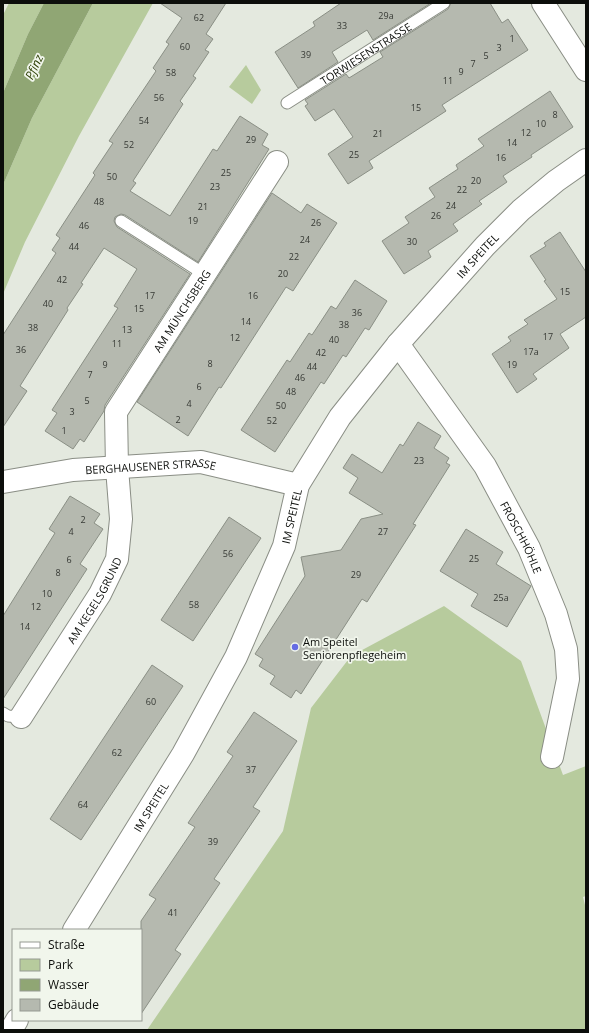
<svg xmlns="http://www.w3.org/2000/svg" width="589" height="1033" viewBox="0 0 589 1033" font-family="'Open Sans',sans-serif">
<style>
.green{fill:#b7cb9d}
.water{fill:#90a674}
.building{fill:#b5b9af;stroke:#8a8f85}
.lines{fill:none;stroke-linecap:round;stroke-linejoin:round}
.lane-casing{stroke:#8a8e85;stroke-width:13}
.street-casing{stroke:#8a8e85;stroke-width:24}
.lane{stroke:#fff;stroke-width:11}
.street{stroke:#fff;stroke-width:22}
.poi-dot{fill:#656ce4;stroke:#f1f6ec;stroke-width:1.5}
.labels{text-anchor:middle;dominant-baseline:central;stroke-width:3.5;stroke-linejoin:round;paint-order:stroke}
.number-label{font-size:9px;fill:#363934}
.street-label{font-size:11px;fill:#0c0e0b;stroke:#f1f6ec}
.poi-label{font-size:11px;fill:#0c0e0b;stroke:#f1f6ec;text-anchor:start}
.water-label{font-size:12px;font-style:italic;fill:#2a3d02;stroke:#f1f6ec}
</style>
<rect width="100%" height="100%" fill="#e4e9df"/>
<g class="green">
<path d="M9 3H44L28 34 3 93V15Z"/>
<path d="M93 3H153L79 136 25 242 3 294V185L32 118Z"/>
<path d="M246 65 261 90 252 104 229 87Z"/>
<path d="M444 606 521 661 563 775 586 766V896L583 897 586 909V1030H147L283 831 311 708 351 656Z"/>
</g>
<path class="water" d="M44 3H93L32 118 3 185V93L28 34Z"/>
<g class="building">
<path d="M160 3H226L206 34 213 39 205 50 209 52 193 76 196 78 180 101 183 104 133 181 136 183 130 191 170 216 213 149 217 151 240 116 268 134 262 145 269 149 198 262 125 215 121 214 115 217 114 221 117 227 190 274 105 405 104 411 84 442 80 439 73 449 45 431 57 413 52 410 118 308 114 306 137 269 104 248 81 283 83 284 67 308 68 310 20 386 27 391 3 427V335L56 253 52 250 60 238 56 235 95 175 93 173 113 143 109 141 156 71 153 68 169 44 166 42 182 18Z"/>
<path d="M341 3H431L373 40 367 30 332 52 338 62 298 88 275 52 315 26 313 22Z"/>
<path d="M451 3H490L502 23 508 19 528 50 442 105 446 111 369 161 373 168 348 184 328 154 353 137 334 109 315 121 305 106 308 104 305 100 346 74 349 78 383 57 380 52 448 9Z"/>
<path d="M550 91 573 127 531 155 532 157 503 176 507 182 479 201 482 204 453 224 458 231 428 251 431 257 404 274 382 241 409 223 405 217 435 197 429 188 458 169 456 165 484 146 478 139Z"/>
<path d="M272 193 301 213 307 204 337 223 293 291 286 287 221 388 219 387 188 436 137 402Z"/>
<path d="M560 232 586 272V317L560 334 569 348 533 374 537 379 517 393 492 354 511 341 508 337 528 324 524 320 557 299 544 281 546 280 530 256 546 246 544 243Z"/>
<path d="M355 280 387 301 369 330 365 328 346 357 343 355 324 384 321 382 275 452 241 430 287 360 290 362 309 333 312 335 331 306 336 309Z"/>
<path d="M418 422 441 436 434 448 449 458 446 463 450 465 413 524 416 525 367 602 362 599 301 694 296 690 291 698 270 684 275 676 259 666 263 659 255 654 305 576 301 557 341 550 361 519 383 514 349 493 358 478 343 468 352 454 382 473 400 444 403 446Z"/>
<path d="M70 496 100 514 94 523 103 529 80 564 87 569 3 699V616L55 533 49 529Z"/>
<path d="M229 517 261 538 193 641 161 620Z"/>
<path d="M466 529 503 552 496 564 531 586 507 627 471 606 478 594 440 571Z"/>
<path d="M152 665 183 686 81 840 50 819Z"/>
<path d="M254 712 297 741 253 807 260 811 214 879 220 883 175 950 181 954 141 1014V921L156 899 149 895 195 827 188 823 233 756 227 752Z"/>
</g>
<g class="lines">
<g class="lane-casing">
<g id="lane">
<path id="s1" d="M287 103 444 3"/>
<path d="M121 221 204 274"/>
<path d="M3 713 8 716 21 717"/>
</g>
</g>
<g class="street-casing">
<g id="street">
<path d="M543 3 586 70"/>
<path id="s2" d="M398 344 485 466 529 548 556 614 566 649 568 679 552 757"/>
<path id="s3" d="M3 482 73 470 201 462 298 485"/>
<path id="s4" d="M21 717 100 594 117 559 121 519 117 468 116 412 277 162"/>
<path id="s5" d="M74 930 183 754 236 657 284 546 298 485 340 417 398 344 485 246 521 210 556 181 586 160"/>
<path d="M11 1030 17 1020"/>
</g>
</g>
<use href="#lane" class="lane"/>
<use href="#street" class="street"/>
</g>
<circle class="poi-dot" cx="295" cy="647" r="4"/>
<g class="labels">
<g class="number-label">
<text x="386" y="15">29a</text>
<text x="199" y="17">62</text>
<text x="342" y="25">33</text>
<text x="512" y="38">1</text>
<text x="185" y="46">60</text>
<text x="499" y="47">3</text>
<text x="306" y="54">39</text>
<text x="486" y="55">5</text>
<text x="473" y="63">7</text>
<text x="461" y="71">9</text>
<text x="171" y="72">58</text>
<text x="448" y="80">11</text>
<text x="159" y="97">56</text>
<text x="416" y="107">15</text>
<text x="555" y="114">8</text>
<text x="144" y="120">54</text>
<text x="541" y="123">10</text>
<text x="526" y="132">12</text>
<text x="378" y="133">21</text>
<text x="251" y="139">29</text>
<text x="512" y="142">14</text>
<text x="129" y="144">52</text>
<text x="354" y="154">25</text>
<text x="501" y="157">16</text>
<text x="226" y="172">25</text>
<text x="112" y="176">50</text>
<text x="476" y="180">20</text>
<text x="215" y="186">23</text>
<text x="462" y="189">22</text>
<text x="99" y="201">48</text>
<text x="451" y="205">24</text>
<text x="203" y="206">21</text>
<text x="436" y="215">26</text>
<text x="193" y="220">19</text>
<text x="316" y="222">26</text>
<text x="84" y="225">46</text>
<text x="305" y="239">24</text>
<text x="412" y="241">30</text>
<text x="74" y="246">44</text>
<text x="294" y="256">22</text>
<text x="283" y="273">20</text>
<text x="62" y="279">42</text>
<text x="565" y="291">15</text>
<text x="150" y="295">17</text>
<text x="253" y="295">16</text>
<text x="48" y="303">40</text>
<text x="139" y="308">15</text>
<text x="357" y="312">36</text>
<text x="246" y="321">14</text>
<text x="344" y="324">38</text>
<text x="33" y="327">38</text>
<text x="127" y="329">13</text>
<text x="548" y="336">17</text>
<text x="235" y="337">12</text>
<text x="334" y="339">40</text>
<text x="117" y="343">11</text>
<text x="21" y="349">36</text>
<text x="531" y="351">17a</text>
<text x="321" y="352">42</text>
<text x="210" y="363">8</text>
<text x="105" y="364">9</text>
<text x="512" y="364">19</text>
<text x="312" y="366">44</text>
<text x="90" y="374">7</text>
<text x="300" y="377">46</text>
<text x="199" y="386">6</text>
<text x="291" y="391">48</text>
<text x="87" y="400">5</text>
<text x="189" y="403">4</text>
<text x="281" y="405">50</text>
<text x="72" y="411">3</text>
<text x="178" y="419">2</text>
<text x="272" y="420">52</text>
<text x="64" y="430">1</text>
<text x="419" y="460">23</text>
<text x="83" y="519">2</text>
<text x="71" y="531">4</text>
<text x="383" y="531">27</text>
<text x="228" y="553">56</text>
<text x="474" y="558">25</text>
<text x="69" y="559">6</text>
<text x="58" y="572">8</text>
<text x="356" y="574">29</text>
<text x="47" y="593">10</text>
<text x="501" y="597">25a</text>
<text x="194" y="604">58</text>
<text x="36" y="606">12</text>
<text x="25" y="626">14</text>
<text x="151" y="701">60</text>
<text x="117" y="752">62</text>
<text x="251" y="769">37</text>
<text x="83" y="804">64</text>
<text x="213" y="841">39</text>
<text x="173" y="912">41</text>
</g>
<g class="street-label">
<text stroke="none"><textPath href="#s1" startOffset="93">TORWIESENSTRASSE</textPath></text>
<text stroke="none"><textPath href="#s5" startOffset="793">IM SPEITEL</textPath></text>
<text stroke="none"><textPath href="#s4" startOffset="453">AM MÜNCHSBERG</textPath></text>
<text stroke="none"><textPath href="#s3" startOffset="149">BERGHAUSENER STRASSE</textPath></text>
<text stroke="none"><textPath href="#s5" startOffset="469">IM SPEITEL</textPath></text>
<text stroke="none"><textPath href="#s2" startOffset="230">FROSCHHÖHLE</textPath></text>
<text stroke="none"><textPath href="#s4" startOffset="138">AM KEGELSGRUND</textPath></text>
<text stroke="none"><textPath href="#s5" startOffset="145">IM SPEITEL</textPath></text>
</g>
<g class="poi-label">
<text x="303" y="641">Am Speitel<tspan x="303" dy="13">Seniorenpflegeheim</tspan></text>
</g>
<g class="water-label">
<text transform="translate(34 67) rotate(-65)">Pfinz</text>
</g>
</g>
<rect width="589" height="1033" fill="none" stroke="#0c0e0b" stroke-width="8"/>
<rect x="12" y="929" width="130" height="92" fill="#f1f6ec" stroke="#959992"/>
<rect x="20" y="942" width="20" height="6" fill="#ffffff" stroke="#959992"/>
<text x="48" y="949" font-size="12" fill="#0c0e0b">Straße</text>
<rect x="20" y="959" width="20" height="12" fill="#b7cb9d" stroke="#959992"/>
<text x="48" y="969" font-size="12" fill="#0c0e0b">Park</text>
<rect x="20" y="979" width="20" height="12" fill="#90a674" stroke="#959992"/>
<text x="48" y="989" font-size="12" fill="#0c0e0b">Wasser</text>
<rect x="20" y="999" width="20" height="12" fill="#b5b9af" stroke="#959992"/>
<text x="48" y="1009" font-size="12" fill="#0c0e0b">Gebäude</text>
</svg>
